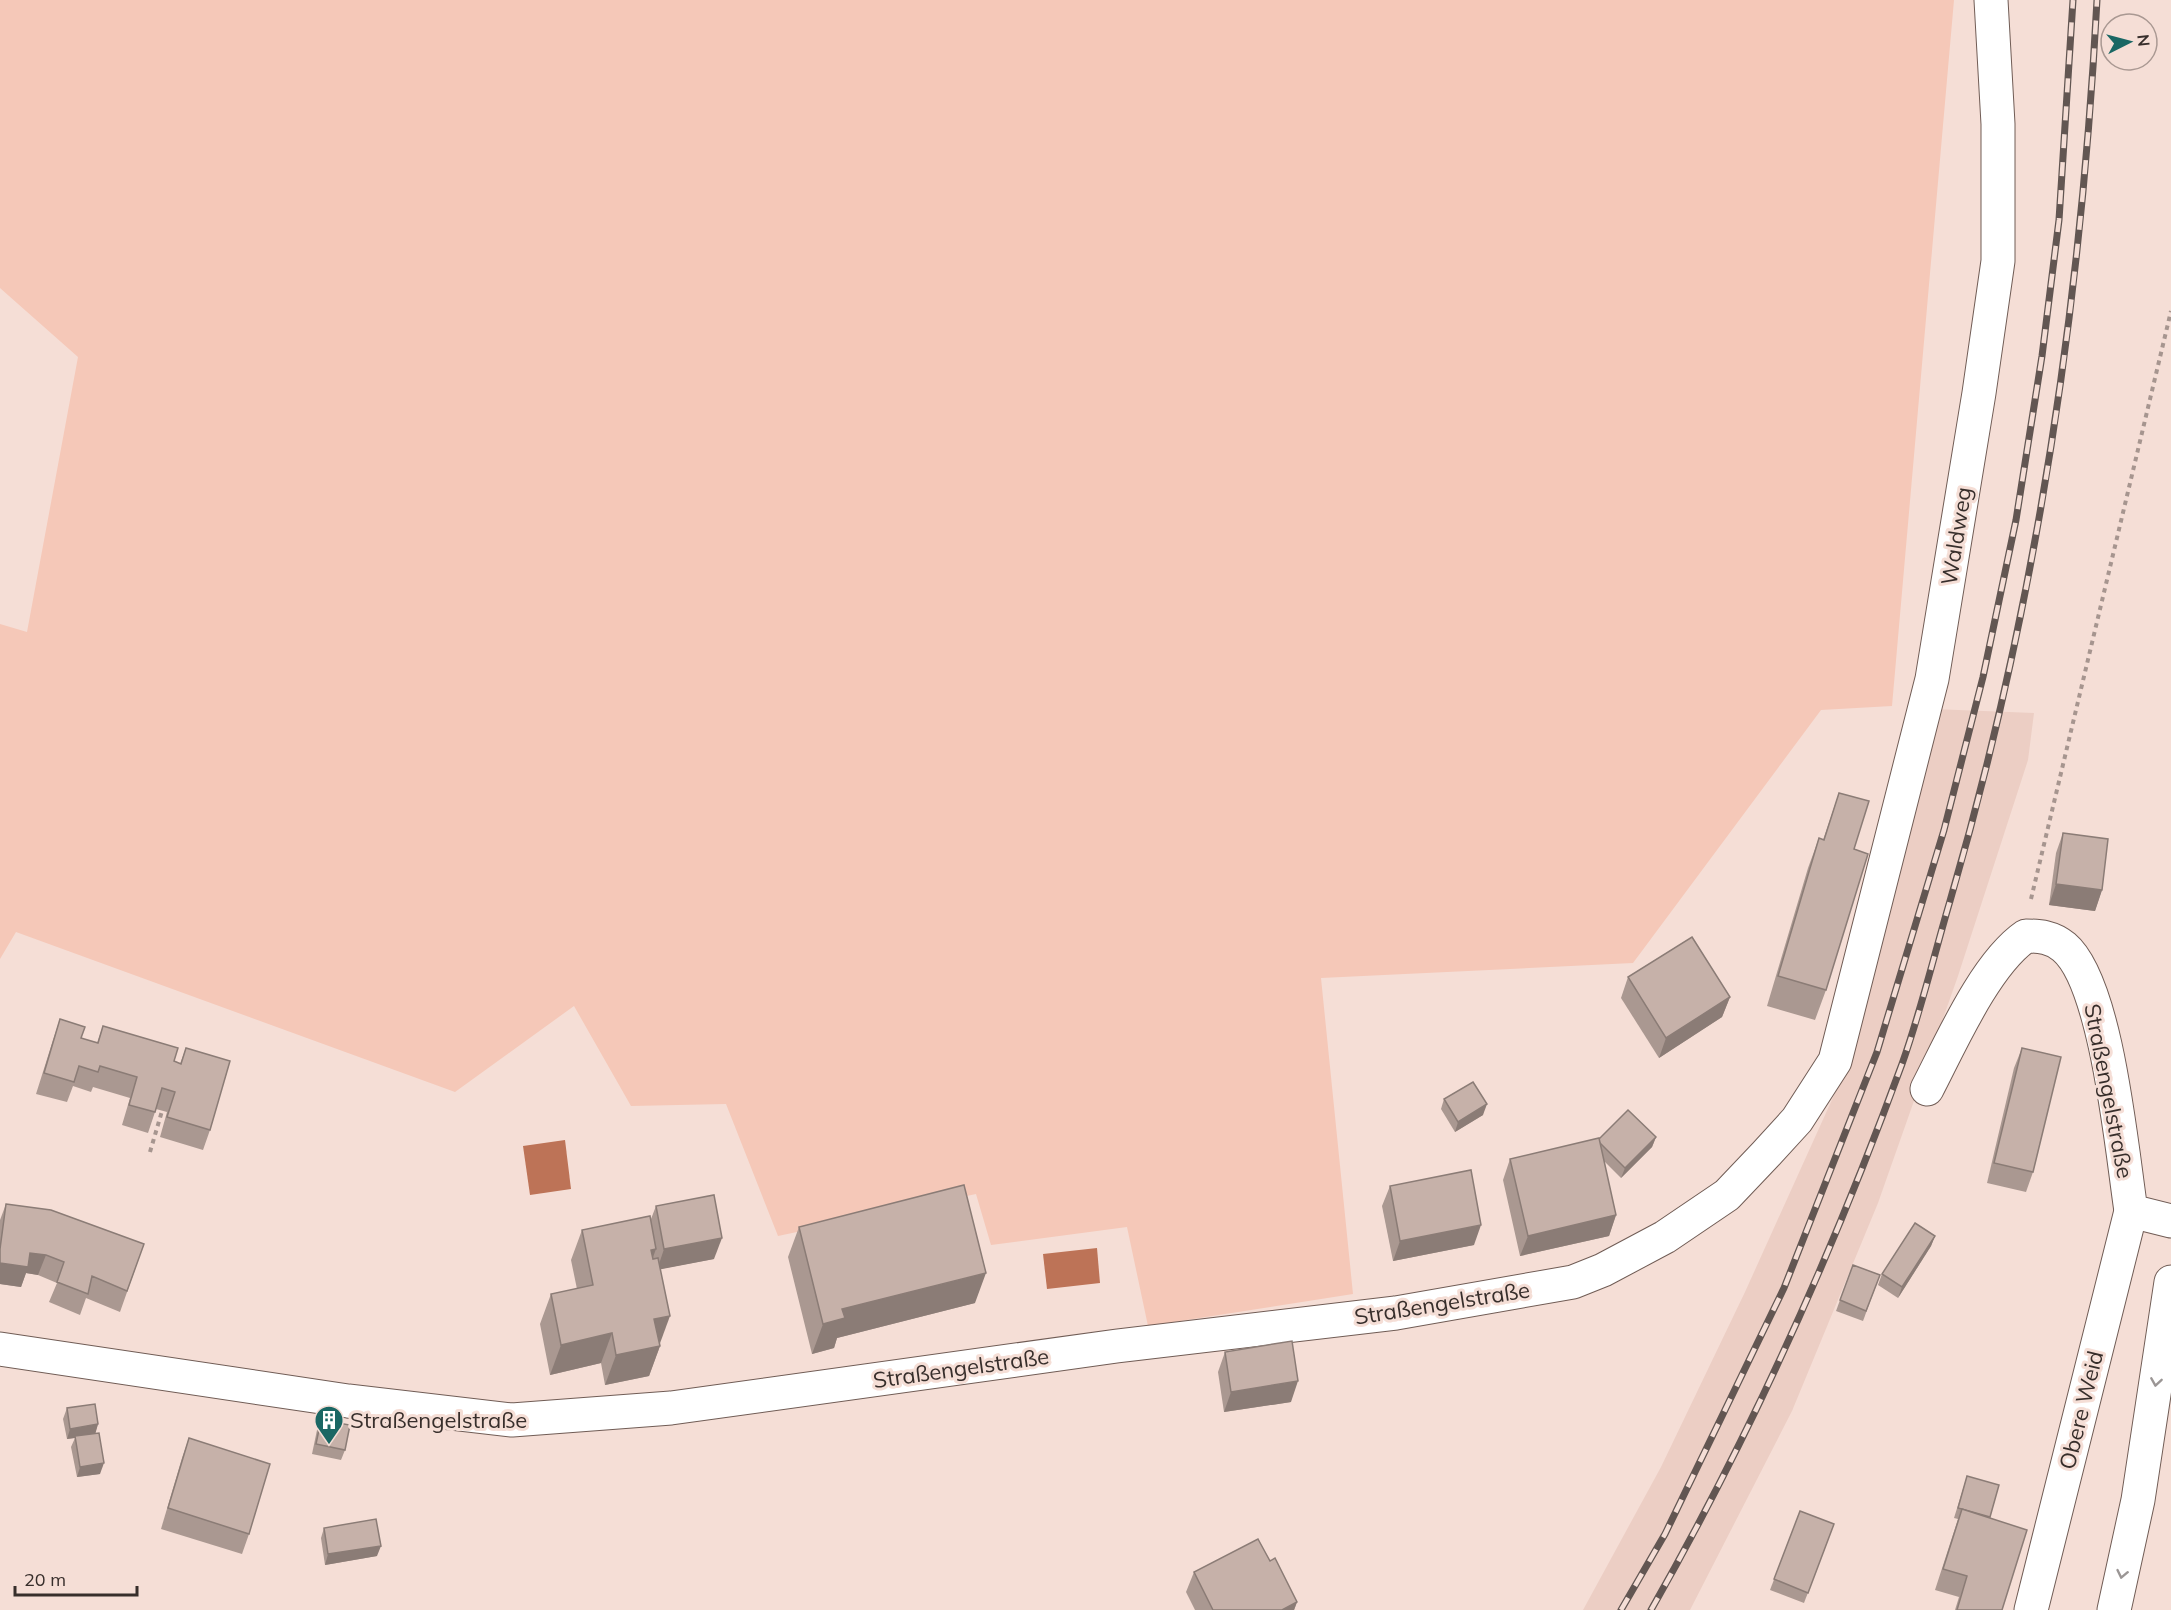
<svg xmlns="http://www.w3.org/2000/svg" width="2171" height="1610" viewBox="0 0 2171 1610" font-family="Mulish,sans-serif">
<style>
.built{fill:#eccec4}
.green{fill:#f5c8b8}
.water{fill:#bd7357}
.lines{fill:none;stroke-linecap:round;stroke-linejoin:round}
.minor-casing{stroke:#705c55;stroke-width:35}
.major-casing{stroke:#705c55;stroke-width:35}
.path{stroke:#a6958f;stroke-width:4;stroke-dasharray:4.5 4.5;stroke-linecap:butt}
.minor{stroke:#fff;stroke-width:33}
.major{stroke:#fff;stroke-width:33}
.rail-casing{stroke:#625652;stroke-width:7}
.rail{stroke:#f5ded6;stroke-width:4.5;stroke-dasharray:14;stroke-linecap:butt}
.wall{fill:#aa9891}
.shaded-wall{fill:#8b7c76}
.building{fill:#c6b1a9;stroke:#8b7c76;stroke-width:1.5}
.oneway{stroke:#9b9695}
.labels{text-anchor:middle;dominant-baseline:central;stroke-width:6;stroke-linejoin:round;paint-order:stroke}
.street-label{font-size:22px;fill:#372e2b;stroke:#f5ded6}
.poi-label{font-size:22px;fill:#372e2b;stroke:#f5ded6;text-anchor:start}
</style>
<rect width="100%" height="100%" fill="#f5ded6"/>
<path class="built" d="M1933 709 2034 713 2028 760 1958 976 1878 1203 1792 1411 1690 1610H1583L1661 1467 1745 1292 1835 1093 1870 984Z"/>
<path class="green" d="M0 0H1954L1892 706 1821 710 1633 963 1321 978 1353 1294 1148 1326 1127 1227 991 1245 976 1194 778 1236 726 1104 631 1106 574 1006 455 1092 16 932 0 959V624L27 632 78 357 0 288Z"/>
<g class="water">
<path d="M565 1140 571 1189 530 1195 523 1146Z"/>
<path d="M1097 1248 1100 1283 1047 1289 1043 1254Z"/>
</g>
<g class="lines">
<g class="minor-casing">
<g id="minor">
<path d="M1927 1089C1950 1045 1985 964 2026 936 2040 936 2052 937 2064 947 2107 983 2122 1152 2131 1211L2171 1221"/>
<path d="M0 1349 348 1401 512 1420 671 1408 1117 1346 1396 1313 1573 1282 1603 1270 1665 1237 1727 1195 1765 1155 1797 1120 1835 1061 1932 679 1979 393 1998 261V124L1991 0"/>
<path d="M2031 1610 2131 1211"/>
</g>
</g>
<g class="major-casing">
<path id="major" d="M2114 1610 2138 1500 2171 1282"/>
</g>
<g class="path">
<path d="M2031 899 2171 311"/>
<path d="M150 1152 162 1111"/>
</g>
<use href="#minor" class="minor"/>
<use href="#major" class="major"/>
<g class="rail-casing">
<g id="rail">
<path d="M1621 1610 1665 1534 1784 1288 1877 1052 1944 830 1983 677 2016 520 2042 356 2059 220 2073 0"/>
<path d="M1651 1610C1750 1436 1833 1252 1902 1064 1921 1011 1934 955 1950 901 2036 607 2081 305 2097 0"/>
</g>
</g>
<use href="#rail" class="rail"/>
</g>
<g class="wall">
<path d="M1839 793 1854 849 1826 990 1815 1020 1767 1006 1808 868 1819 838 1823 840Z"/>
<path d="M2063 833 2102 890 2095 911 2049 905 2056 853Z"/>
<path d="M1628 977 1730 997 1722 1017 1659 1058 1621 998Z"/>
<path d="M60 1019 81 1038 97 1043 103 1026 174 1061 180 1064 186 1048 210 1130 203 1150 160 1137 167 1112 156 1109 148 1133 122 1125 130 1098 93 1087 91 1092 73 1086 67 1102 36 1094 53 1040Z"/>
<path d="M2022 1048 2033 1172 2026 1192 1987 1183 2014 1068Z"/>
<path d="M1444 1099 1483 1115 1455 1132 1441 1109Z"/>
<path d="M1656 1137 1652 1147 1621 1178 1604 1161 1616 1215 1609 1236 1520 1256 1503 1180 1510 1159 1599 1139Z"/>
<path d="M1390 1186 1474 1245 1393 1261 1382 1206Z"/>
<path d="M6 1204 144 1244 120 1312 86 1298 80 1315 49 1302 57 1283 38 1275 26 1273 21 1287 0 1284V1220Z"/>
<path d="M656 1206 714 1259 660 1269V1346L649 1376 605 1385 601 1363 550 1375 540 1324 551 1294 577 1289 571 1260 582 1230 651 1219Z"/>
<path d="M799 1227 975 1303 837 1338 834 1348 812 1354 788 1257Z"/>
<path d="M1935 1236 1931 1246 1898 1298 1878 1285 1882 1274Z"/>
<path d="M1853 1265 1880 1275 1863 1321 1836 1311Z"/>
<path d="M1225 1352 1291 1402 1224 1412 1218 1372Z"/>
<path d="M67 1408 98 1424 95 1433 100 1474 77 1477 71 1447 75 1438 67 1439 63 1419Z"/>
<path d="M321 1420 345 1450 341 1460 312 1454 317 1430Z"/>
<path d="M189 1438 249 1534 242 1554 161 1529 182 1458Z"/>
<path d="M1967 1476 1990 1518 2002 1610H1955L1959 1597 1935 1590 1958 1519 1954 1518Z"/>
<path d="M1800 1511 1834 1524 1804 1603 1770 1590Z"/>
<path d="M324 1528 377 1556 325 1565 321 1538Z"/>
<path d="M1270 1561 1297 1602 1294 1610H1195L1186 1592 1194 1572Z"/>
</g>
<g class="shaded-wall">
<path d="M2056 884 2102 890 2095 911 2049 905Z"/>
<path d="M1730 997 1722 1017 1659 1058 1666 1038Z"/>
<path d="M1487 1104 1483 1115 1455 1132 1458 1122Z"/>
<path d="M1656 1137 1652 1147 1621 1178 1625 1168Z"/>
<path d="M1616 1215 1609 1236 1520 1256 1528 1236Z"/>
<path d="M1481 1225 1474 1245 1393 1261 1400 1241Z"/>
<path d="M1935 1236 1931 1246 1898 1298 1902 1287Z"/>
<path d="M722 1238 714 1259 657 1270 664 1249Z"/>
<path d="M656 1249 645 1279 651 1250Z"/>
<path d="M30 1253 46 1255 38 1275 26 1273 21 1287 0 1284V1263Z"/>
<path d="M986 1273 975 1303 837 1338 834 1348 812 1354 823 1324 842 1309Z"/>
<path d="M670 1316 659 1346 654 1319Z"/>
<path d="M612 1333 601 1363 550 1375 561 1345Z"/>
<path d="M660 1346 649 1376 605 1385 616 1355Z"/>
<path d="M1298 1381 1291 1402 1224 1412 1231 1392Z"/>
<path d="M98 1424 95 1435 67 1439 70 1429Z"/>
<path d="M104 1463 100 1474 77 1477 80 1467Z"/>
<path d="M381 1546 377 1556 325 1565 328 1554Z"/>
<path d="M1297 1602 1294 1610H1282Z"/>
</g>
<g class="building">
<path d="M1839 793 1869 801 1854 849 1868 854 1826 990 1778 976 1819 838 1824 840Z"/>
<path d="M2063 833 2108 839 2102 890 2056 884Z"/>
<path d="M1692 937 1730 997 1666 1038 1628 977Z"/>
<path d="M60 1019 85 1027 81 1038 98 1043 103 1026 178 1048 174 1061 181 1064 186 1048 230 1061 210 1130 167 1117 175 1092 162 1088 155 1112 129 1105 137 1077 100 1066 98 1072 79 1066 74 1082 44 1073Z"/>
<path d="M2022 1048 2061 1057 2033 1172 1994 1163Z"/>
<path d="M1473 1082 1487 1104 1458 1122 1444 1099Z"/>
<path d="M1628 1110 1656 1137 1625 1168 1599 1142V1139Z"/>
<path d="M1599 1138 1616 1215 1528 1236 1510 1159Z"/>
<path d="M1471 1170 1481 1225 1400 1241 1390 1186Z"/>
<path d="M964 1185 986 1273 842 1309 845 1318 823 1324 799 1227Z"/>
<path d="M714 1195 722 1238 664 1249 656 1206Z"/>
<path d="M6 1204 51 1210 144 1244 127 1291 92 1276 88 1294 57 1282 64 1262 46 1255 30 1253 28 1267 0 1263V1249Z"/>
<path d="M650 1216 656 1249 651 1250 653 1259 658 1258 670 1316 654 1319 660 1346 616 1355 612 1333 561 1345 551 1294 593 1285 582 1230Z"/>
<path d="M1915 1223 1935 1236 1902 1287 1882 1274Z"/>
<path d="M1853 1265 1880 1275 1866 1311 1840 1300Z"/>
<path d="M1292 1341 1298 1381 1231 1392 1225 1352Z"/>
<path d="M95 1404 98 1424 70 1429 67 1408Z"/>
<path d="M321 1420 350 1425 345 1450 316 1444Z"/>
<path d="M99 1433 104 1463 80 1467 75 1436Z"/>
<path d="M189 1438 270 1464 249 1534 168 1508Z"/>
<path d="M1967 1476 1999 1485 1990 1517 1958 1508Z"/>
<path d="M1962 1509 2027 1530 2002 1610H1957L1967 1576 1943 1569Z"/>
<path d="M1800 1511 1834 1524 1808 1593 1774 1579Z"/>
<path d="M376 1519 381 1546 328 1554 324 1528Z"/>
<path d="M1258 1539 1270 1561 1275 1558 1297 1602 1282 1610H1213L1194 1572Z"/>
</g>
<defs><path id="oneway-chevron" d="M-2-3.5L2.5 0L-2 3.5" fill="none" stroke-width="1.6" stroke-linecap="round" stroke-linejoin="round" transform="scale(1.5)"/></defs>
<g class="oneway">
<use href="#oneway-chevron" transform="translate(2156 1382) rotate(99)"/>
<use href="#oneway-chevron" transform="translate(2122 1574) rotate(102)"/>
</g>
<defs>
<g id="building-pin" transform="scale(1.5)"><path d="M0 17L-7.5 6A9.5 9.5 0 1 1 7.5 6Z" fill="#1a6764" stroke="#f5ded6"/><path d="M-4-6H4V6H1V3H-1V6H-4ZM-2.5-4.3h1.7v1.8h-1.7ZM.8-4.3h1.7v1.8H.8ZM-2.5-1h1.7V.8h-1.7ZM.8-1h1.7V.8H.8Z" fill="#fff"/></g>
</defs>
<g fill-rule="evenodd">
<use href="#building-pin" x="329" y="1420"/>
</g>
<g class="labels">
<g class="street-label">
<text transform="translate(1956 536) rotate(-81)">Waldweg</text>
<text transform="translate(2109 1091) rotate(79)">Straßengelstraße</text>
<text transform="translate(1442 1303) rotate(-9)">Straßengelstraße</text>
<text transform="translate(961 1368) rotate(-8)">Straßengelstraße</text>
<text transform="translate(2081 1410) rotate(-76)">Obere Weid</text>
</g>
<g class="poi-label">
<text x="350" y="1420">Straßengelstraße</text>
</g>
</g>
<g transform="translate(2129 42) rotate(84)"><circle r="28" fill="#f5ded6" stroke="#a99892" stroke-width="1.5"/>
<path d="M0-4.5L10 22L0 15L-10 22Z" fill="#1a6764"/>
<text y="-9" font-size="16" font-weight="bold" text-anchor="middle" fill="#372e2b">N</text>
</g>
<path d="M15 1586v9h122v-9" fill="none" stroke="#372e2b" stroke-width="3"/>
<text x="24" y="1586" font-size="18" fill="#372e2b" stroke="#f5ded6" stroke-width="4.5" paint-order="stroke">20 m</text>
</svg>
